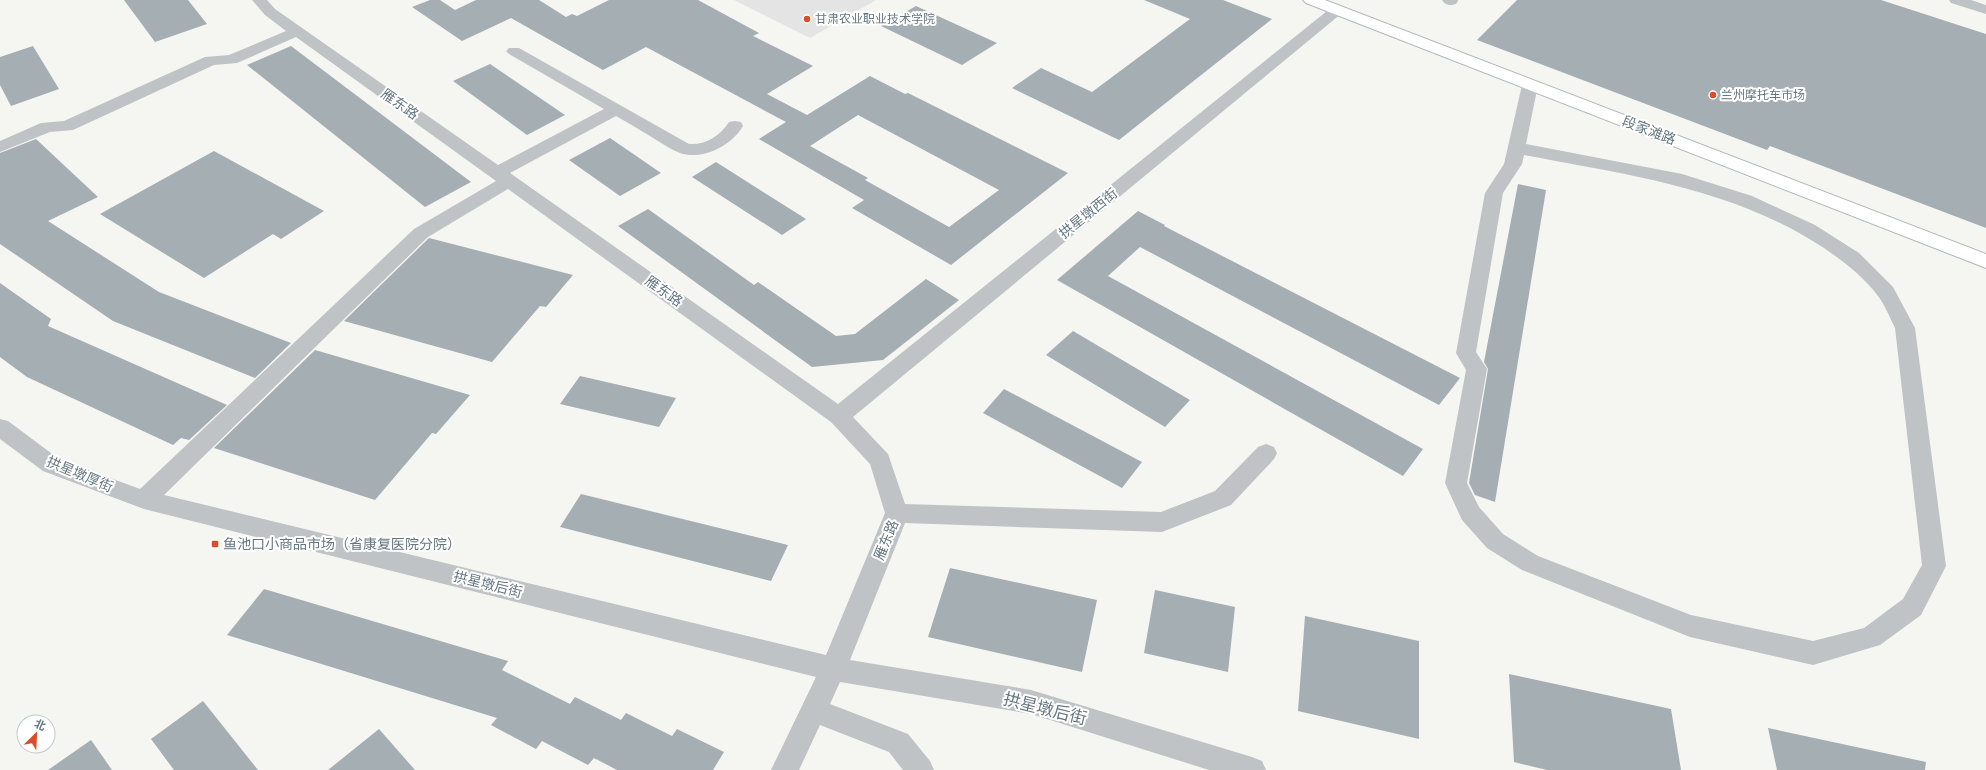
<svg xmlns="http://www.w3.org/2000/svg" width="1986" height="770" viewBox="0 0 1986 770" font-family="Helvetica,'Noto Sans SC',sans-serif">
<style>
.built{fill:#e3e4e3}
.building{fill:#a5aeb3;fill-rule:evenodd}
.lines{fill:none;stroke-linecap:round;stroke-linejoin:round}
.major-casing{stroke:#b0b5b9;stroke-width:2}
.minor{fill:#bfc3c6;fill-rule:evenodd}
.major{fill:#fff;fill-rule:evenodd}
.poi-dot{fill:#dd4c2b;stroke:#fff;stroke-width:1.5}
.labels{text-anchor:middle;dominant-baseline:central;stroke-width:4;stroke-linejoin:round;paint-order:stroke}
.far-poi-label{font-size:12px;fill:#657782;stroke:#fff;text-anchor:start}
.street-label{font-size:14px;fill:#657782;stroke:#fff}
.poi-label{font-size:14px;fill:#657782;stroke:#fff;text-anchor:start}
.near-street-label{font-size:17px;fill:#657782;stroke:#fff}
</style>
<rect width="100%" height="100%" fill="#f5f5f2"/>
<path class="built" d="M734 0H876L810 38Z"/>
<g class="building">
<path d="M124 0H188L207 24 155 42Z"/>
<path d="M430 0H440L455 10 476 0H539L566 17 572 14 577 16 609 0H698L759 33 753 36 813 66 767 94 807 115 870 76 905 94 908 93 1068 173 951 265 852 208 864 200 759 139 786 122 646 47 603 70 511 18 462 41 412 7ZM858 115 999 190 949 227 865 180 868 178 810 146Z"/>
<path d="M1144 0H1223L1272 19 1119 140 1012 88 1041 68 1092 92 1190 19Z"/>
<path d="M1517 0H1881L1986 34V228L1770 146 1767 150 1477 40Z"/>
<path d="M916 6 997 43 962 65 881 26Z"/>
<path d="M33 46 59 89 11 106 0 85V57Z"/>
<path d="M291 46 471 182 425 207 247 65Z"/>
<path d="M490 64 565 115 527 135 453 81Z"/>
<path d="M610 138 661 173 620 196 569 160Z"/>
<path d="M36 139 98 197 48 221 159 292 291 343 255 378 113 321 0 244V153Z"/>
<path d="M214 151 324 211 281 239 273 234 204 278 100 214Z"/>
<path d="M716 162 806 219 782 235 692 177Z"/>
<path d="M1518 184 1546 190 1495 502 1475 495 1469 483 1488 369 1484 362Z"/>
<path d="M648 209 754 285 758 282 836 336 855 334 926 279 959 300 883 360 812 367 618 226Z"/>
<path d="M1138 211 1165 225 1164 226 1460 378 1439 405 1140 247 1108 276 1423 449 1403 476 1057 280Z"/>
<path d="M429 238 573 275 546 307 540 306 492 362 344 321Z"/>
<path d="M0 283 51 319 48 326 227 405 189 440 181 438 173 445 27 377 0 357Z"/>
<path d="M1073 331 1190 400 1165 427 1046 355Z"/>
<path d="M315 350 470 395 436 434 432 433 375 500 214 448Z"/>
<path d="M580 376 676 398 659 427 560 404Z"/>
<path d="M1004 389 1142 462 1122 488 983 413Z"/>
<path d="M581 494 788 545 771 581 560 527Z"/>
<path d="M950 568 1097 600 1082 672 928 637Z"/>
<path d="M264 589 508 661 502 670 570 704 575 697 621 720 626 713 672 736 677 729 724 752 713 770H617L594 758 588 765 542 741 536 749 491 725 497 718 227 635Z"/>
<path d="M1155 590 1235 607 1228 672 1144 653Z"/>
<path d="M1305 616 1419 641V739L1298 711Z"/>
<path d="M1509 674 1671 709 1681 770H1547L1514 762Z"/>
<path d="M203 701 258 770H174L151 739Z"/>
<path d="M1768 728 1926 762 1925 770H1777Z"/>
<path d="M379 729 415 770H328Z"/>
<path d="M91 740 112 770H48Z"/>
</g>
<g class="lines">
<g class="major-casing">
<path id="major" d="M1303 0H1325L1986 254V268L1306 3Z"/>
</g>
<g class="minor">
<path d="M252 0H267L275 9 498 165 604 109 509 54 506 51 509 48H519L689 144C706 145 720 136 729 122L735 121 741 122 743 126C732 145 703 161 680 153 672 150 665 145 658 141 644 132 630 124 616 116L510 173 838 404 1332 7H1342L1344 10 1342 13 853 417 888 454 905 504 1161 512 1215 491 1258 447 1266 444 1274 447 1277 453 1274 459 1231 505 1162 532 905 523 850 660 1031 690 1252 757 1262 761 1266 770H1209L1031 714 840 682 830 704 908 734 930 761 934 770H903L889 752 820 725 799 770H771L816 677 144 509 43 471 0 439V419L8 421 59 459 140 489 414 229 496 181 296 37 237 63 214 65 73 130 50 132 0 152V141L41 123 64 121 205 57 229 55 286 31 265 15ZM508 189 831 422 870 464 885 513 826 655 164 495 428 237Z"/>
<path d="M1442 0H1458V1L1456 4C1450 6 1445 5 1442 0Z"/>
<path d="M1949 0H1971L1986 5V14L1951 3Z"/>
<path d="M1530 80 1536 82 1538 85 1526 144 1682 174 1752 196 1815 225 1859 253 1893 287 1915 328 1946 566 1921 615 1880 645 1813 665 1690 637 1522 570 1487 548 1462 520 1445 483 1466 370 1456 353 1485 193 1504 164 1522 85 1524 82ZM1524 155C1628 175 1733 188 1824 248 1843 261 1864 277 1878 296 1885 305 1890 318 1895 328L1922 565 1903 599 1864 628 1813 641 1691 615 1538 556 1503 534 1479 507 1467 483 1487 369 1476 352 1503 193 1522 164Z"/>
</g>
<use href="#major" class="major"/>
</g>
<g class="poi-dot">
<circle cx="807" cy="19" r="4"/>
<circle cx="1713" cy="95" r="4"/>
<rect x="211" y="540" width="8" height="8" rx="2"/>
</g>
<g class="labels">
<g class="far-poi-label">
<text x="815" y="19">甘肃农业职业技术学院</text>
<text x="1721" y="95">兰州摩托车市场</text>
</g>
<g class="street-label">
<text transform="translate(400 104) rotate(35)">雁东路</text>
<text transform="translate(1649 130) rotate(21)">段家滩路</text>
<text transform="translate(1088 213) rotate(-39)">拱星墩西街</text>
<text transform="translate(664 291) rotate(35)">雁东路</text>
<text transform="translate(80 474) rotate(23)">拱星墩厚街</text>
<text transform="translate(886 540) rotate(-68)">雁东路</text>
<text transform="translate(488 584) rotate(14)">拱星墩后街</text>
</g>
<g class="poi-label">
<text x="223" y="544">鱼池口小商品市场（省康复医院分院）</text>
</g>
<g class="near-street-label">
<text transform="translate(1045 709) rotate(14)">拱星墩后街</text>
</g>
</g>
<g transform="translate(36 734) rotate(24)"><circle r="19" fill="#ffffff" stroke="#c1c9cd"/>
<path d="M0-3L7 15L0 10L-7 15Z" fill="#dd4c2b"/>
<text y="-6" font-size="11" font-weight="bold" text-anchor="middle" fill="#657782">北</text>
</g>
</svg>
